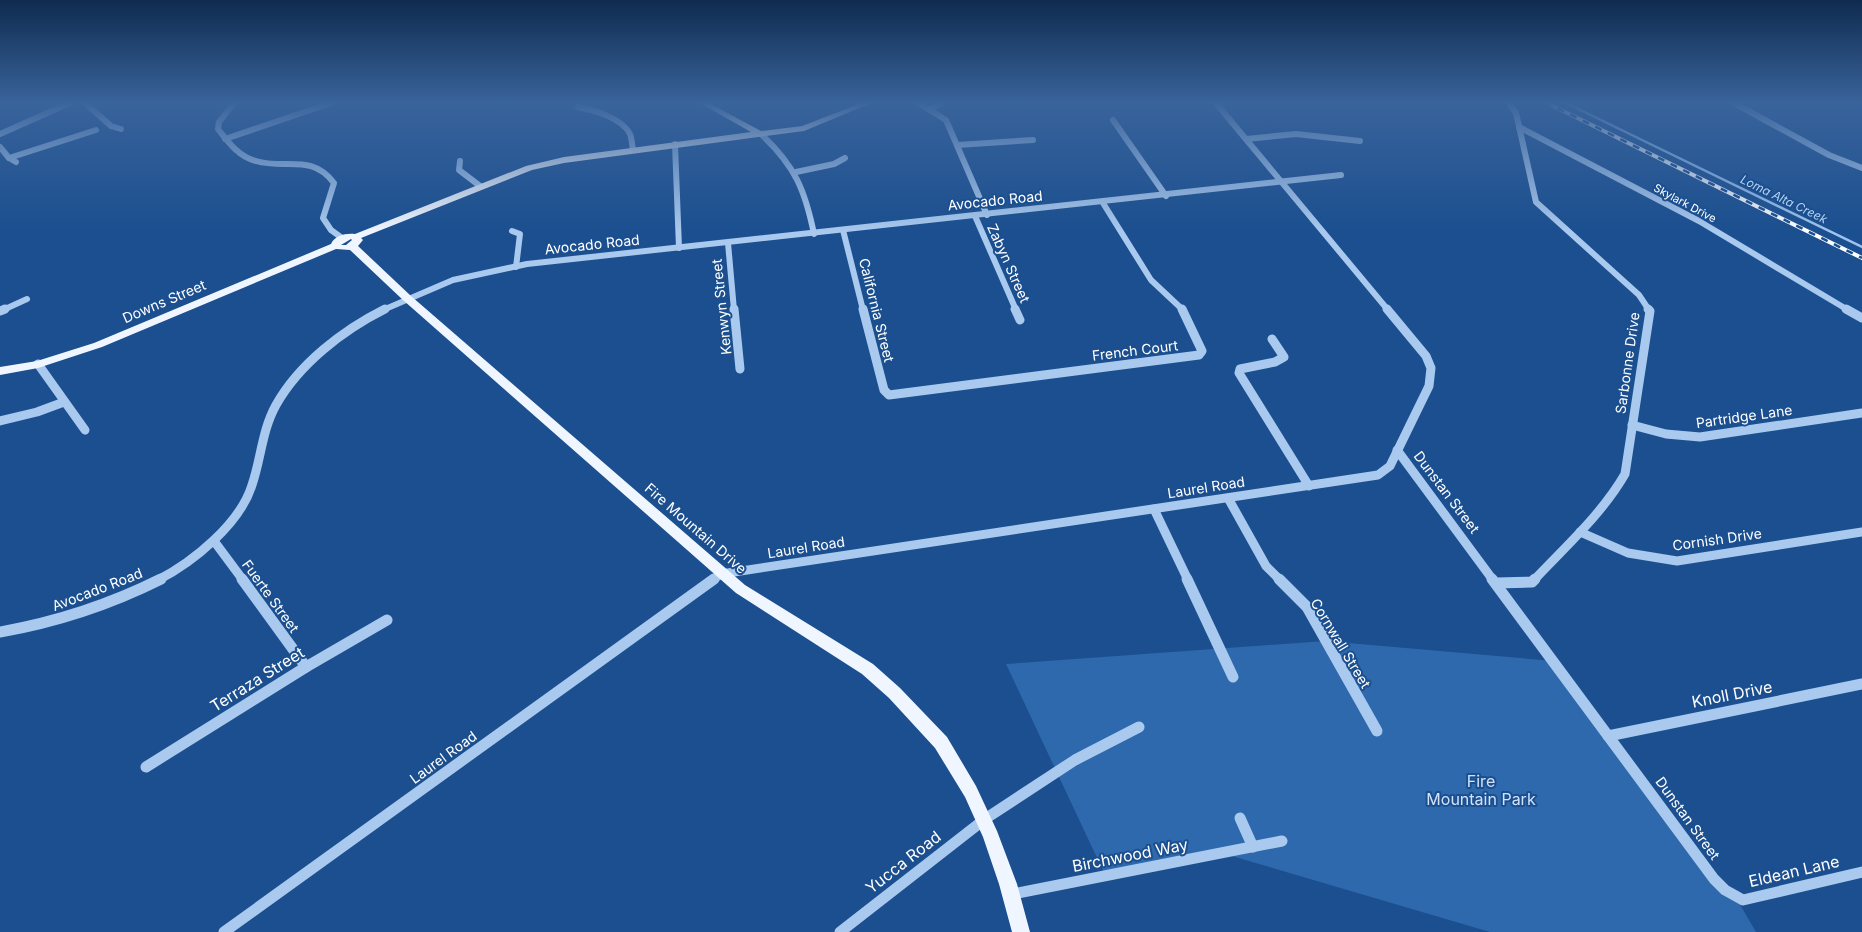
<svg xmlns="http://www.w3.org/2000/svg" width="1862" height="932" viewBox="0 0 1862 932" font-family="Inter,sans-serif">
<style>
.green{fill:#2e69ad}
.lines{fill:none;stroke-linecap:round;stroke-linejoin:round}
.stream{stroke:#9cc4f0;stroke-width:2.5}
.minor-far2{stroke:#a9c9ee;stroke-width:6}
.minor-far1{stroke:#a9c9ee;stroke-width:9}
.minor{stroke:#a9c9ee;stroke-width:11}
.major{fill:#f0f6ff;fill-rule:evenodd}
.rail-casing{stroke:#fff;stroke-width:4}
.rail{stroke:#1b4f8f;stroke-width:2.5;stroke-dasharray:7;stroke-linecap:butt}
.labels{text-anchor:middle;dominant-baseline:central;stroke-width:4;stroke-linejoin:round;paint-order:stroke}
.far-street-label{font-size:11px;fill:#fff;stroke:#1b4f8f}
.far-water-label{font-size:12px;font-style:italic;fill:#b5d3f5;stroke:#1b4f8f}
.street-label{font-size:14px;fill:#fff;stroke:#1b4f8f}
.near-street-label{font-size:16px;fill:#fff;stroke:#1b4f8f}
.near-park-label{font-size:16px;fill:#cfe3fa;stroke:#1b4f8f}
</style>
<rect width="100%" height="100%" fill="#1b4f8f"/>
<path class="green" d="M1325 641 1554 661 1718 885 1735 896 1756 932H1490L1225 854 1106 877 1006 664Z"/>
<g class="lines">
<path class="stream" d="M1564 102 1862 247"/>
<g class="minor-far2">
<path d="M84 102 111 126 121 129"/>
<path d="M235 102 219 122 218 129C228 142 239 157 256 161 286 170 311 153 334 183L323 218 331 230 342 238"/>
<path d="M917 102 946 120 987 215"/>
<path d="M1215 102 1388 310"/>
<path d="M1508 102 1516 113 1536 202 1639 295 1649 310"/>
<path d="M1732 102 1829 155 1862 168"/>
<path d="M578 107C594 110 622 118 630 134 632 139 632 145 633 150"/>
<path d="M931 109 943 102"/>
<path d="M1113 120 1166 196"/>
<path d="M1519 127 1699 221 1848 310"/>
<path d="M0 134 72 102"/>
<path d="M762 135C795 166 805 190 814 234"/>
<path d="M225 139 334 102"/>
<path d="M1246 139 1296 134 1360 141"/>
<path d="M675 144 679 248"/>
<path d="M957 145 1033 140"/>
<path d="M0 147 9 158 16 162"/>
<path d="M9 158 96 130"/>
<path d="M460 161 459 170 480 186"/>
<path d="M796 172 834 164 845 158"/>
<path d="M1103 203 1151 280 1183 310"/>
<path d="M975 216 1016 310"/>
<path d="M843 230 863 310"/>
<path d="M512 231 520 234 516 267"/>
<path d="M728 243 734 310"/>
<path d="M3 310 27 299"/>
<path d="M383 310 453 280 527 264 1341 175"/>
</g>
<g class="minor-far1">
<path d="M734 309 740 369"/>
<path d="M863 309 884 390 889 395 1199 355 1202 351 1182 309"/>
<path d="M1015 309 1020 320"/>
<path d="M1846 309 1862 318"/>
<path d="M0 311 5 309"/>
<path d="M1272 339 1284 357 1275 362 1240 369 1239 373 1309 486"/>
<path d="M38 364 85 430"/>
<path d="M0 421 37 412 64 402"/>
<path d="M1632 425 1666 434 1700 437 1862 413"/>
<path d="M1397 450 1493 580"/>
<path d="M1228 498 1266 566 1280 580"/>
<path d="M1154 509 1188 580"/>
<path d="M1580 532 1628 553 1677 561 1862 532"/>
<path d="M214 541 243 580"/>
<path d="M158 580C193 562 240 524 252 485 261 459 262 430 276 405 299 364 343 330 385 309"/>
<path d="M712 580 721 574 1378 475 1390 466 1429 386 1431 368 1426 356 1387 309"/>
<path d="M1534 580C1565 547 1602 514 1625 474L1650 311 1648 309"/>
</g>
<g class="minor">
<path d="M242 579 306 667"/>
<path d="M1187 579 1233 677"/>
<path d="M1279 579 1307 607 1377 731"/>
<path d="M1492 579 1714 879 1725 890 1743 900 1862 872"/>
<path d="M1497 583 1532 582 1535 579"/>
<path d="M0 632C57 622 109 605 161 579"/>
<path d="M1608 736 1862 684"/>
<path d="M146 767 306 667 387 620"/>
<path d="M1240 818 1253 847"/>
<path d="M1013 894 1282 841"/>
<path d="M224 932 714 579"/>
<path d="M840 932 985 819 1075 760 1139 727"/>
</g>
<path class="major" d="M698 102H707L761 131 802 126 864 102H874L804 131 564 163 532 170 361 238 363 240 358 246 411 296 745 585 873 664 900 688 947 737 976 786 997 831 1017 884 1030 932H1012L999 884 983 837 965 797 935 748 889 698 862 674 736 593 403 300 350 250 336 249 102 347 38 368 0 375V367L37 361 94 343 331 244C335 235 346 233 355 234L526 166 564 157 751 132ZM351 239 352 240 346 245H341Z"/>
<g class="rail-casing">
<path id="rail" d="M1545 102 1862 258"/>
</g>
<use href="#rail" class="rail"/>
</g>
<linearGradient id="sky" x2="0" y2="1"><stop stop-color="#0f2b4f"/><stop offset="0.44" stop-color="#39639b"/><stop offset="1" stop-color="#39639b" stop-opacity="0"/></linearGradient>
<rect width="1862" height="232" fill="url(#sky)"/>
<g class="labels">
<g class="far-street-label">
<text transform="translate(1685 203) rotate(28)">Skylark Drive</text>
</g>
<g class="far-water-label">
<text transform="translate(1784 199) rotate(26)">Loma Alta Creek</text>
</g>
<g class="street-label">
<text transform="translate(995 200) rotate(-6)">Avocado Road</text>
<text transform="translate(592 244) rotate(-6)">Avocado Road</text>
<text transform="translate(1009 263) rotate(66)">Zabyn Street</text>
<text transform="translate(164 301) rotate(-23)">Downs Street</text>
<text transform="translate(721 307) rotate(-96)">Kenwyn Street</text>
<text transform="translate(877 310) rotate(76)">California Street</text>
<text transform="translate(1135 350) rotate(-7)">French Court</text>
<text transform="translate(1627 363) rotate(-82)">Sarbonne Drive</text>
<text transform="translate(1744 416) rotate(-8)">Partridge Lane</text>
<text transform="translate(1206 487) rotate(-9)">Laurel Road</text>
<text transform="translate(1447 492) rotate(53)">Dunstan Street</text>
<text transform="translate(696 528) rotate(41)">Fire Mountain Drive</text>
<text transform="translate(1717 539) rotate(-8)">Cornish Drive</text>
<text transform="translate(806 547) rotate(-9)">Laurel Road</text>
<text transform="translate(97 589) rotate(-21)">Avocado Road</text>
<text transform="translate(271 596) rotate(54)">Fuerte Street</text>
<text transform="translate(1341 643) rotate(59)">Cornwall Street</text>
<text transform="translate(443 757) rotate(-36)">Laurel Road</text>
<text transform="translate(1688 818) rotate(54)">Dunstan Street</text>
</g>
<g class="near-street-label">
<text transform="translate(257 679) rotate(-32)">Terraza Street</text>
<text transform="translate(1732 694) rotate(-11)">Knoll Drive</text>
<text transform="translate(1130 855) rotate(-11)">Birchwood Way</text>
<text transform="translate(903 862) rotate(-38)">Yucca Road</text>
<text transform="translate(1794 871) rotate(-13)">Eldean Lane</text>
</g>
<g class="near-park-label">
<text x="1481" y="781">Fire<tspan x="1481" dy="18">Mountain Park</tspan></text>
</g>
</g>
</svg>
